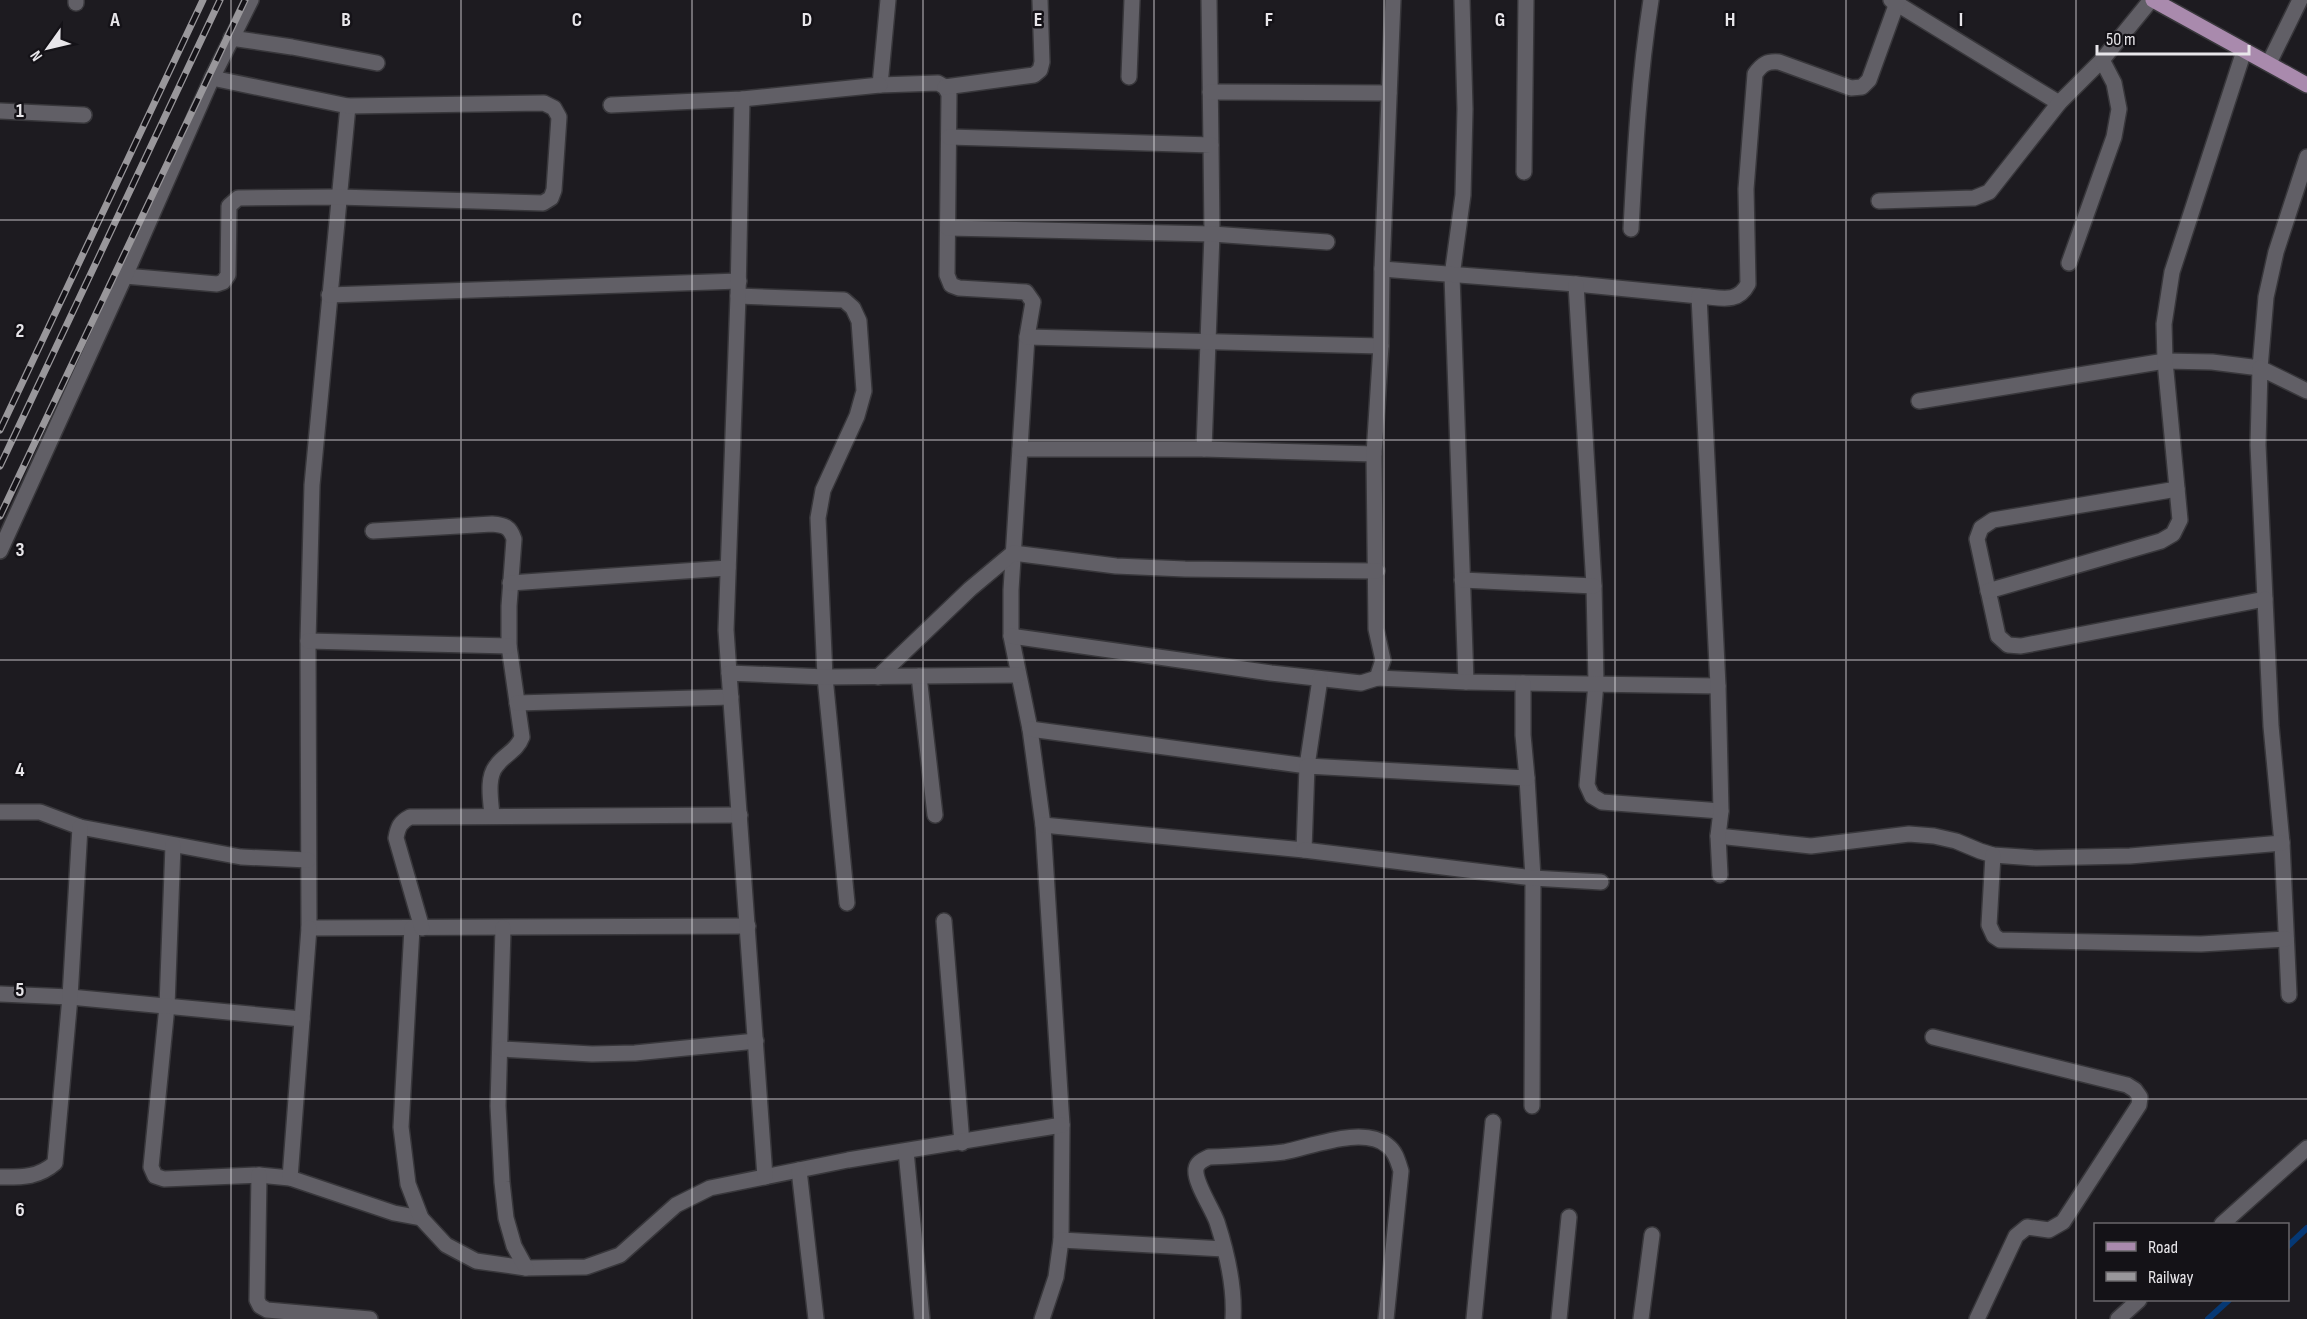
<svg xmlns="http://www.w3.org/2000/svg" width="2307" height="1319" viewBox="0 0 2307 1319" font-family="'Sofia Sans Condensed',sans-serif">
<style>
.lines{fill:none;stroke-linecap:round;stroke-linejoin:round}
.stream{stroke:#053874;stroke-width:6}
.minor-casing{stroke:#38373b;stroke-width:18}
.major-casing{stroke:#38373b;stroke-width:18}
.minor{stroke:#615f66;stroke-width:15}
.major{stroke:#a98aad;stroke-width:15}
.rail-casing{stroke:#99979b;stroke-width:7}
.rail{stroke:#141217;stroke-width:4.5;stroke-dasharray:14;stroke-linecap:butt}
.grid{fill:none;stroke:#e8e6ea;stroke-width:1.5;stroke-opacity:0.55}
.grid-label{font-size:20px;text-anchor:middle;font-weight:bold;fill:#e8e6ea;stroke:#141217;stroke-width:5;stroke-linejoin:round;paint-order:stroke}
</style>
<rect width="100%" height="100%" fill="#1d1b20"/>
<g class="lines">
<g class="stream">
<path d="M2288 1246 2307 1228"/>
<path d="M2208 1319 2229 1300"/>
</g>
<g class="minor-casing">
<g id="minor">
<path d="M888 0 880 85 938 83 945 87 949 94 947 275 951 285 959 288 1026 292 1033 302 1027 337 1011 590V636L1030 729 1043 825 1062 1125 1061 1240 1056 1277 1042 1319"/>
<path d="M1209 0 1211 145"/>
<path d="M1462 0 1465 109 1463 195 1452 276 1466 682"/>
<path d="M1891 0 2059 103"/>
<path d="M76 3V0"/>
<path d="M231 38 292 47 377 63"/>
<path d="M2269 63 2300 0"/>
<path d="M1129 77 1132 0"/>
<path d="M945 87 1034 75 1040 70 1042 62 1040 0"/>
<path d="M1210 92 1389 93"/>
<path d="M611 105 742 99 880 85"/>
<path d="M348 106 312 485 308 641 309 928 748 926"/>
<path d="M0 111 84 115"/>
<path d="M949 137 1211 145 1212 234 1204 449"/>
<path d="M1524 172 1526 0"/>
<path d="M1879 201 1974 198 1989 192 2059 103 2102 60 2151 0"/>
<path d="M948 228 1212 234 1327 242"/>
<path d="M1631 229C1635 152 1639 76 1651 0"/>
<path d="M2069 263 2114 137 2119 109 2114 83 2102 60"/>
<path d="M1382 269 1576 284 1699 296"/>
<path d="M125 276 217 284 223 282 228 275 229 206 238 198 338 197 543 203 551 198 554 190 559 117 554 108 544 103 348 106 212 78"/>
<path d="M1576 284 1594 586 1596 683 1587 785 1592 796 1602 802 1721 811"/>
<path d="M329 295 739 281"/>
<path d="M738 296 844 300 853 308 859 321 864 391 857 416 823 490 818 518 825 677 847 903"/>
<path d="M1027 337 1381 346"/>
<path d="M1919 401 2165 361 2212 362 2260 368 2266 297 2276 252 2307 157"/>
<path d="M1020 449H1204L1374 454"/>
<path d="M2177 489 1993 520 1981 528 1977 539 1998 636 2008 645 2021 646 2265 599 2258 445 2260 368 2307 391"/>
<path d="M373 531 492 524C505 525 510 527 514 539L509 606V646L522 737C517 751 505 754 497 765 486 777 491 801 492 816"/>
<path d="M0 551 125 276 212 78 251 0"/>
<path d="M1462 580 1594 586"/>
<path d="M510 583 728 568"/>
<path d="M1988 591 2161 541 2173 534 2180 520 2165 361 2164 324 2172 272 2244 51"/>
<path d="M2265 599 2271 726 2282 843 2289 995"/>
<path d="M1011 636 1271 673 1361 683 1377 678 1383 660 1376 629 1374 454 1381 346 1382 269 1393 0"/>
<path d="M308 641 509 646"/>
<path d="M729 673 726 630 738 296 742 99"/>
<path d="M919 676 935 815"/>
<path d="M878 677 970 589 1013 553 1116 566 1185 569 1377 571"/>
<path d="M1377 678 1466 682 1718 686"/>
<path d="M517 703 731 697"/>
<path d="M1030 729 1307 766 1320 679"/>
<path d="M1527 778 1533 878 1532 1106"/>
<path d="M0 812H40L80 827 241 857 308 860"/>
<path d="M1043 825 1304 850 1307 766 1527 778 1523 735V683"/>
<path d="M1718 836 1811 846 1909 834 1934 836 1956 841 1980 851 1993 855 2036 858 2130 856 2282 843"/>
<path d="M173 845 167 1006 151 1167 155 1176 164 1179 259 1175 290 1178 394 1213 421 1218"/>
<path d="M1304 850 1533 878 1601 882"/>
<path d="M1993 855 1989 925 1994 936 2000 940 2201 944 2286 939"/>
<path d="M1720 875 1718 836 1721 811 1718 686 1699 296C1719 297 1737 305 1748 284L1746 189 1755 74C1762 64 1767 61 1779 62L1851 88 1862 87 1869 80 1898 0"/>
<path d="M944 921 962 1143"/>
<path d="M412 928 401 1127 408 1184 421 1218 446 1245 476 1261 526 1268 586 1267 620 1255 676 1205 710 1188 848 1160 1062 1125"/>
<path d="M422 928 396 838C398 827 400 822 410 817L740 815"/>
<path d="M503 928 498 1106 502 1182 506 1218 514 1246 526 1268"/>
<path d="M0 994 70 997 302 1019"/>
<path d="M1933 1037 2127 1085 2135 1090 2140 1097 2139 1105 2063 1222 2049 1230 2027 1227 2016 1236 1977 1319"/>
<path d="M501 1049 592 1054 635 1053 756 1041"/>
<path d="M906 1151 922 1319"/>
<path d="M799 1170 816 1319"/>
<path d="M259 1175 257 1300 260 1306 267 1310 370 1319"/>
<path d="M0 1177C21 1177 38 1178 55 1163L70 997 80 827"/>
<path d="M765 1177 729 673 825 677 1018 675"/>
<path d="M290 1178 309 928"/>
<path d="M2222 1224 2307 1148"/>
<path d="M1061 1240 1224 1249"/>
<path d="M1233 1319C1235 1286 1227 1253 1217 1222 1212 1208 1194 1182 1196 1169 1197 1162 1203 1160 1209 1157 1234 1156 1259 1155 1284 1152 1311 1147 1364 1125 1388 1146 1396 1152 1398 1162 1401 1171L1386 1319"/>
<path d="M1474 1319 1493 1122"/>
<path d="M1559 1319 1569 1217"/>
<path d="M1641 1319 1652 1235"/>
<path d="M2118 1319 2139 1300"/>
</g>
</g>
<g class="major-casing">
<path id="major" d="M2153 0 2307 85"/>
</g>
<use href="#minor" class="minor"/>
<use href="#major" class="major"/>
<g class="rail-casing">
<g id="rail">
<path d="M0 430 203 0"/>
<path d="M0 466 220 0"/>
<path d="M0 516 245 0"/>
</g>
</g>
<use href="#rail" class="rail"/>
</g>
<path class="grid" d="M231 0V1319M461 0V1319M692 0V1319M923 0V1319M1154 0V1319M1384 0V1319M1615 0V1319M1846 0V1319M2076 0V1319M0 220H2307M0 440H2307M0 660H2307M0 879H2307M0 1099H2307"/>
<g class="grid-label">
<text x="115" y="26">A</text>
<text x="346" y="26">B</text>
<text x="577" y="26">C</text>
<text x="807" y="26">D</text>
<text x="1038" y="26">E</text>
<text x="1269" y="26">F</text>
<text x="1500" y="26">G</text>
<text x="1730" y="26">H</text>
<text x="1961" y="26">I</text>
<text x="20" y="117">1</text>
<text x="20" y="337">2</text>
<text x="20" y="556">3</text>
<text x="20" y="776">4</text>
<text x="20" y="996">5</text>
<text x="20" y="1216">6</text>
</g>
<rect x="2094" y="1223" width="195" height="78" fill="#141217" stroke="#69676b" stroke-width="1.5"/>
<rect x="2106" y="1242" width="30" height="9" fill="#a98aad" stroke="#69676b" stroke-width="1.5"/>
<text x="2148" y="1253" font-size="18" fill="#e8e6ea">Road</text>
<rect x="2106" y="1272" width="30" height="9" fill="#99979b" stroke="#69676b" stroke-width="1.5"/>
<text x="2148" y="1283" font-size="18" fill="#e8e6ea">Railway</text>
<g transform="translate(48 48) rotate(236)" stroke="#141217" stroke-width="4.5" paint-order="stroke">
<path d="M0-4.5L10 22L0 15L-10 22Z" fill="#e8e6ea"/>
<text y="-9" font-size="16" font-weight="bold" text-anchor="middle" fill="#e8e6ea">N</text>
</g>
<path d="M2097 45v9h152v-9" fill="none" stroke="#e8e6ea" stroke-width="3"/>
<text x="2106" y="45" font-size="18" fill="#e8e6ea" stroke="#141217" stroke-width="4.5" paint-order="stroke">50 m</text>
</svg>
